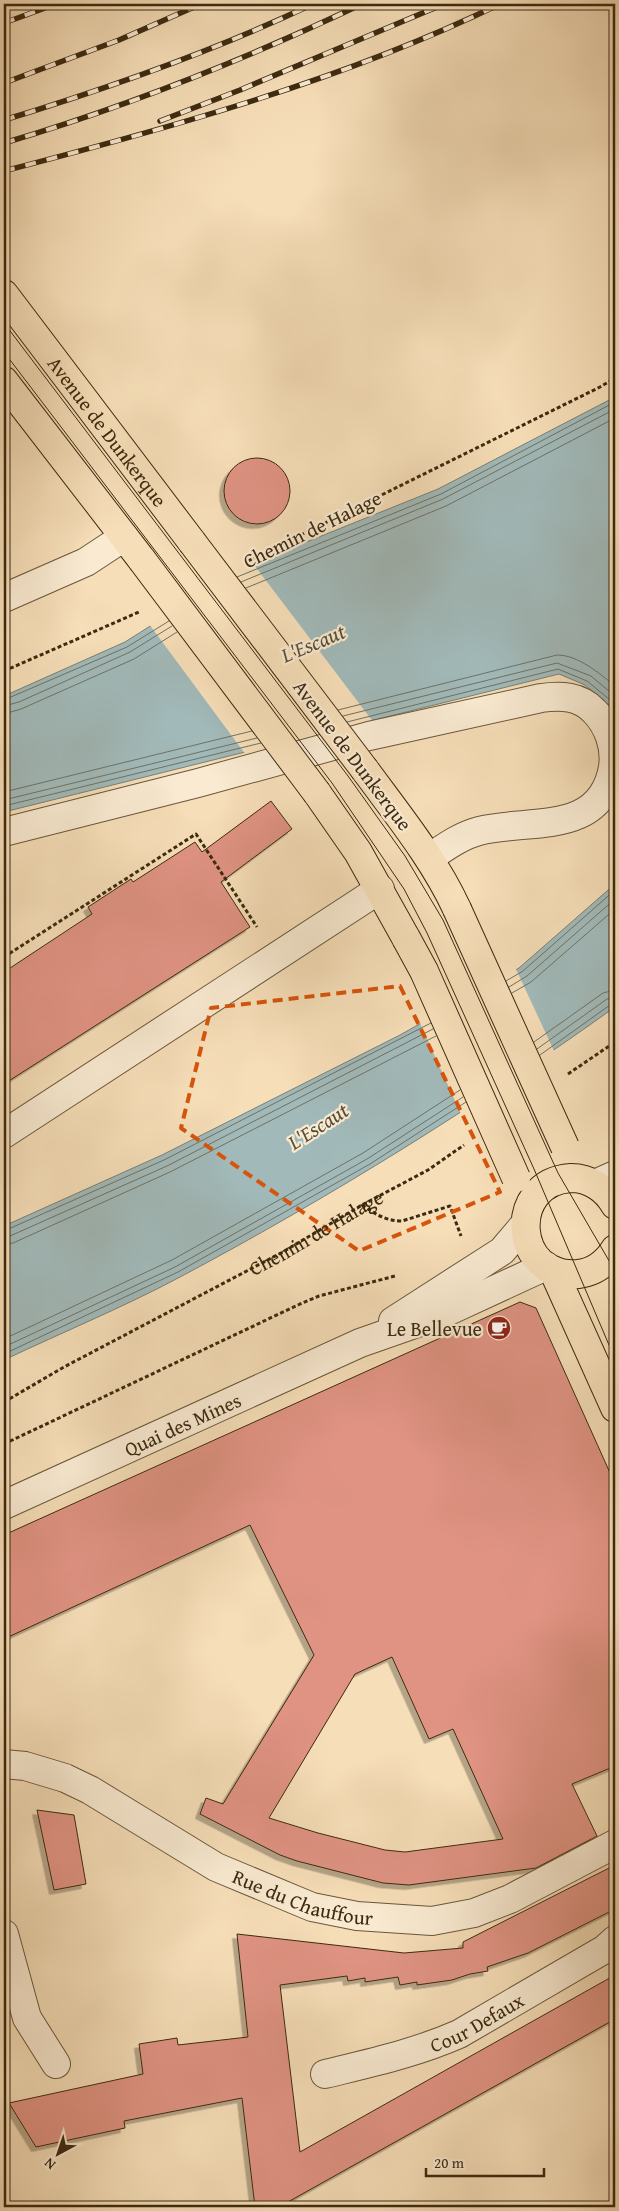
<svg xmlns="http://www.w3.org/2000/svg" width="619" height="2211" viewBox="0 0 619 2211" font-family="'Gentium Book Plus',serif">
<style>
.water{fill:#a1b9b9;stroke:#798075}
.pier{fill:#f6deb8}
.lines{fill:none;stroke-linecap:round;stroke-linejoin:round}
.shore{stroke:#6e7264;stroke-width:1}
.building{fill:#e09383;stroke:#3c2a10;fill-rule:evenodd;filter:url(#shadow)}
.minor-casing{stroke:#6a573a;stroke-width:30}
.major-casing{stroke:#3c2a10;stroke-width:30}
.path{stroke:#3c2a10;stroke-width:3;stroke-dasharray:4 2.5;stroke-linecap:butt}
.minor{stroke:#f9ead1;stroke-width:28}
.major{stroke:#f6deb8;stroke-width:28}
.tram{stroke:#3c2a10;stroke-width:1}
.rail-casing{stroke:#3c2a10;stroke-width:5.5}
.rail{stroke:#f9ead1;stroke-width:4;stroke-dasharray:11;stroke-linecap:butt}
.major-bridge-casing{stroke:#3c2a10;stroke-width:30;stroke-linecap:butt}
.major-bridge{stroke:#f6deb8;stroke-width:28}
.marked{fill:none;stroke:#d7540c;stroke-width:4;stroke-dasharray:10 6;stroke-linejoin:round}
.labels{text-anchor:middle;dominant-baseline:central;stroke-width:4.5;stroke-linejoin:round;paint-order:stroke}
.street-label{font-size:20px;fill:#3c2a10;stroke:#f9ead1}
.poi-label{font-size:20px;fill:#3c2a10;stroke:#f9ead1;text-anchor:end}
.water-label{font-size:21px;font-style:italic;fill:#554e3a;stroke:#f9ead1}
</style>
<defs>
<filter id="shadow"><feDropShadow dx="-4.5" dy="4.5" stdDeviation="0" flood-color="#0004"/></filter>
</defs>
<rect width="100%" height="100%" fill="#f6deb8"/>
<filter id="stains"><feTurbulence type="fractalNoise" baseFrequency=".004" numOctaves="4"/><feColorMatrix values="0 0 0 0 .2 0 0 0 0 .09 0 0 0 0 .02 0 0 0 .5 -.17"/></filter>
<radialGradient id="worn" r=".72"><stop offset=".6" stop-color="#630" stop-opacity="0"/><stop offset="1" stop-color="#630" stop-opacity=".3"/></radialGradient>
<g class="water">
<path d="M615 397V710L585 685 559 674 4 812V696L125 642 242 568 438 489Z"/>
<path d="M615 884V1007C477 1106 332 1196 182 1276 124 1307 63 1332 4 1360V1226L162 1155 400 1035 519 968Z"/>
</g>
<g class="pier">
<path d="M252 562 374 723 246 755 149 624 240 566Z"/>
<path d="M515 967 555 1053 461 1114 419 1021Z"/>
</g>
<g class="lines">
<g class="shore">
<path d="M237 577 441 494 615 402"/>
<path d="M241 582 443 499 615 409"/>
<path d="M246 588 446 506 615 418"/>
<path d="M4 700 127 647 169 621"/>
<path d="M4 706 19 702 130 652 172 626"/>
<path d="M338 710 557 655C578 655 599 673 615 686"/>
<path d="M4 714 21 709 134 659 177 632"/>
<path d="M343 716 557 663 591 676 615 696"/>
<path d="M347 722 558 669 587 681 615 704"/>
<path d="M4 792 252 731"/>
<path d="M4 800 257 738"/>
<path d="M4 806 261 743"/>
<path d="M506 981 523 971 615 890"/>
<path d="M509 987 527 976 615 899"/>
<path d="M512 993 531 982 615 909"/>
<path d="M534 1042 603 993 615 990"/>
<path d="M537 1049 607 999 615 997"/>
<path d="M540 1055 610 1005 615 1004"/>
<path d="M4 1231 164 1160 431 1023"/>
<path d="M4 1237 10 1236 167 1166 433 1029"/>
<path d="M4 1244 13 1243 170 1172 436 1036"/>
<path d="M4 1339 172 1260 363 1153 460 1090"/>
<path d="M4 1347 175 1267 367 1159 463 1097"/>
<path d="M4 1354 178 1272 370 1164 466 1102"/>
</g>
</g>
<g class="building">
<circle cx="257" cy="491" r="33"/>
<path d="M271 801 292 829 221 882 250 927 4 1084V972L92 914 88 907 131 879 133 882 195 842 202 852Z"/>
<path d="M520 1302 536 1308 615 1484V1766L572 1784 597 1836 536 1868 409 1885 383 1883 297 1861 280 1855 200 1814 206 1798 223 1804 314 1655 250 1525 4 1639V1535ZM392 1657 429 1739 453 1729 503 1839 405 1852 385 1850 318 1833 269 1818 355 1674Z"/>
<path d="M37 1810 74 1815 86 1884 54 1890Z"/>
<path d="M615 1865V1909L528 1953 487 1967 488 1971 470 1974 452 1980 417 1985V1982L400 1985 398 1977 365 1982V1978L348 1981 347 1976 280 1985 300 2152 615 1975V2019L279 2207H255L242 2098 124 2121 125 2128 36 2147 9 2103 143 2074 139 2044 177 2038 178 2045 248 2037 237 1934 404 1953 463 1948V1942Z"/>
</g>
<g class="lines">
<g class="minor-casing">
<g id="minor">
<path d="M4 598 86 562 124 537"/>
<path d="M4 832 198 783 369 736 541 698C561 695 580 696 594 711 608 725 616 747 613 767 601 837 529 818 479 831 460 836 444 848 429 858"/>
<path d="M4 1134 380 889"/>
<path d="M595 1184 615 1175"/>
<path d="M393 1321 502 1251 525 1224"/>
<path id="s2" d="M4 1505 360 1343 440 1315 546 1266"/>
<path id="s3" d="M4 1764 25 1766 65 1778 90 1790 216 1867 312 1907 357 1916 432 1921 474 1913 510 1899 615 1844"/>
<path d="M4 1934 27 2018 56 2064"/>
<path id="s4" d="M325 2074C370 2063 416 2053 459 2034L605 1949 615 1940"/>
</g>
</g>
<g class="major-casing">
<g id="major">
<path id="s5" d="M4 294 192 542"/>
<path d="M4 381 142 560"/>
<path d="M365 770C398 815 434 859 457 909"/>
<path d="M317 793 358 852 406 938"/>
<path d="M615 1205C606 1189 590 1178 571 1178 506 1182 513 1280 578 1274 595 1272 607 1262 615 1249"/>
<path d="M553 1270 615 1408"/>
</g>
</g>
<g class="path">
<path d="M248 561 600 387 615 378"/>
<path d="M4 671 139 612"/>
<path d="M4 957 196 834 257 927"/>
<path d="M568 1074 615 1042"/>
<path d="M362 1205C375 1214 386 1221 402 1221L450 1206 461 1236"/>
<path d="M610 1301 615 1312"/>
<path id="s1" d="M4 1402 64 1367 281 1253 362 1205 428 1170 464 1145"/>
<path d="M4 1444 300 1304 319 1296 395 1276"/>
</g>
<use href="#minor" class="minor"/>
<use href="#major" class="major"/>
<g class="tram">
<path d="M4 323 348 776 405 856 443 920 558 1173 615 1271"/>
<path d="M4 352 332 783 404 889 427 933 534 1169 615 1359"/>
</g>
<g class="rail-casing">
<g id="rail">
<path d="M4 23 56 4"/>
<path d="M4 83 119 40 201 4"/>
<path d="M4 120C109 88 214 51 313 4"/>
<path d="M160 121 240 90 444 4"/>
<path d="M4 143C129 106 244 60 362 4"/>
<path d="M4 171C173 127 343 80 500 4"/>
</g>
</g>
<use href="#rail" class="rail"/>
<g class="major-bridge-casing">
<g id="major-bridge">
<path d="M192 542 365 770"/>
<path d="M142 560 317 793"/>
<path d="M457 909 565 1147"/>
<path d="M406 938 424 971 516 1178"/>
</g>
</g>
<use href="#major-bridge" class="major-bridge"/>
</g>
<path class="marked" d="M400 986 500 1192 359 1251 181 1128 211 1008Z"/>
<defs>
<g id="cafe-disc" transform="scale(1.25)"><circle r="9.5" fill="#8f2418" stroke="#f9ead1"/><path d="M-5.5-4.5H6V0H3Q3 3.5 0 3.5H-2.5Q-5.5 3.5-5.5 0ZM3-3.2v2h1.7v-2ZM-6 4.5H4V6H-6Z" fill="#fff"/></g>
</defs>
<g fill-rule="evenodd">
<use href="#cafe-disc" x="499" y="1328"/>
</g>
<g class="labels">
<g class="street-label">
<text stroke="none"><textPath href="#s5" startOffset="172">Avenue de Dunkerque</textPath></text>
<text transform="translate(312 529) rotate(-26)">Chemin de Halage</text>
<text transform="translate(353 755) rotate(53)">Avenue de Dunkerque</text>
<text stroke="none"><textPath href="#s1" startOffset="355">Chemin de Halage</textPath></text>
<text stroke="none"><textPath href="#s2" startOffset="196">Quai des Mines</textPath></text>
<text stroke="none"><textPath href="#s3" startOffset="331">Rue du Chauffour</textPath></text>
<text stroke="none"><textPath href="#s4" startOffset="161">Cour Defaux</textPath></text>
</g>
<g class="poi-label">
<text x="482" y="1328">Le Bellevue</text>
</g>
<g class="water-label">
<text transform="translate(313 643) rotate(-23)">L'Escaut</text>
<text transform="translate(318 1126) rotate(-33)">L'Escaut</text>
</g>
</g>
<rect width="619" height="2211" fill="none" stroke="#f6deb8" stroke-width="20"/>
<rect x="5" y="5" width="609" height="2201" fill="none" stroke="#3c2a10" stroke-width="2.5"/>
<rect x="10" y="10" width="599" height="2191" fill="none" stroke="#3c2a10"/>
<g transform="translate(58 2154) rotate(220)" stroke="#f9ead1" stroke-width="4" paint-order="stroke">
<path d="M0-4L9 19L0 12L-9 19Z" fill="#3c2a10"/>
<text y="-8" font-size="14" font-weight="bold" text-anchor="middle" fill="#3c2a10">N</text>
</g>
<path d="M426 2168v8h118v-8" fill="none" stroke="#3c2a10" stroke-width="2.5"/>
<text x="434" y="2168" font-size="15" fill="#3c2a10" stroke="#f9ead1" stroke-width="4" paint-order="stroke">20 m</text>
<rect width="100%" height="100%" filter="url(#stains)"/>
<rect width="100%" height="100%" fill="url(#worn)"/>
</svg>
